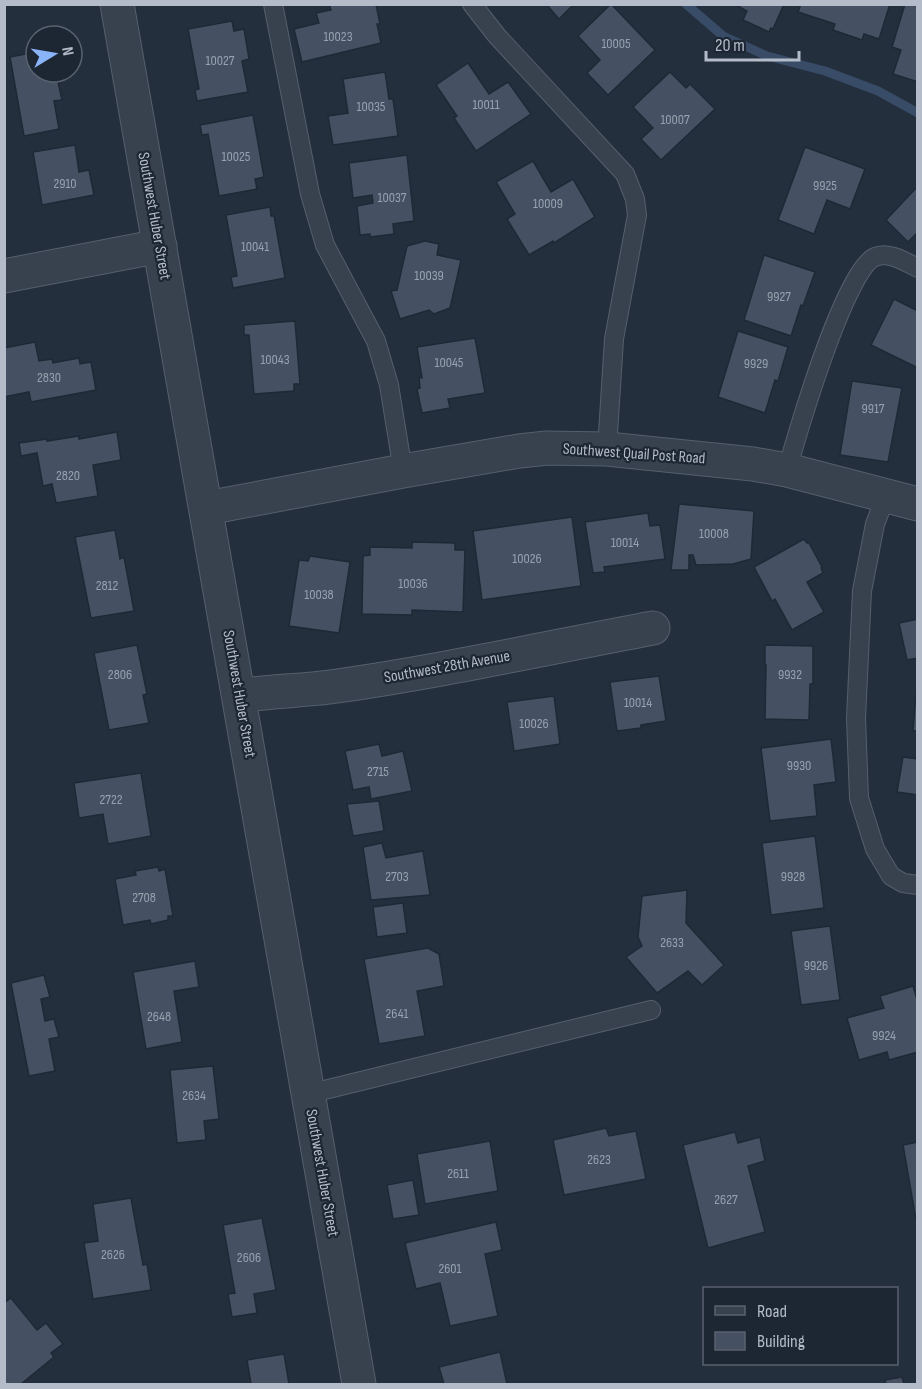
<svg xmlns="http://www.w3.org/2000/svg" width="922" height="1389" viewBox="0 0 922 1389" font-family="'Sofia Sans Condensed',sans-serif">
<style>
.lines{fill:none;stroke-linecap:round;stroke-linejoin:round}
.stream{stroke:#394c67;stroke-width:9}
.building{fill:#455162;stroke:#1f2835;stroke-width:1.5}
.lane-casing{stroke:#565f6c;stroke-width:20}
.street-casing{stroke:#565f6c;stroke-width:35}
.lane{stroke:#38414e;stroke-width:18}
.street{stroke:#38414e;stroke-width:33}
.labels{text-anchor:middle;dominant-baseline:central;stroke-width:4.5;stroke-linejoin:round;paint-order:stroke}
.number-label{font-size:14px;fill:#98a1af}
.street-label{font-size:16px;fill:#b4bcc9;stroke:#1d2633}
</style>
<rect width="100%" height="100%" fill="#242f3e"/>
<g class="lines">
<path class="stream" d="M686 4 723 36 767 56 825 71 878 91 918 113"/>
</g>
<g class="building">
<path d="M329 4H376L380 24H377L381 43 302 62 294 29 319 23 316 13 331 10Z"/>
<path d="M546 4H574L559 19Z"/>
<path d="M611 4 655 50 608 95 587 73 600 60 578 36Z"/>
<path d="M734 4H784L773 29 771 28 769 32 743 20 747 11Z"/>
<path d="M801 4H890L879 39 864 34 862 40 833 30 835 24 798 12Z"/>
<path d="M905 4 918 6V82L893 74 901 50 892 47Z"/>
<path d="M232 21 234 31 244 29 249 59 242 61 248 92 197 101 195 90 199 89 188 29Z"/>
<path d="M36 52V72H61L63 81 58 82 62 100 54 101 59 129 24 136 10 57Z"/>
<path d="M468 63 489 94 508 82 531 114 476 151 454 118 457 116 436 85Z"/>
<path d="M385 72 389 99H393L398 136 333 145 328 116 348 113 343 79Z"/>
<path d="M670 72 686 88 690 84 715 109 661 160 641 139 653 128 633 107Z"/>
<path d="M253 115 264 177 255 179 257 189 219 196 208 134 202 135 200 125Z"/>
<path d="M75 145 79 172 89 170 94 195 42 205 33 152Z"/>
<path d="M805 147 865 169 850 209 827 200 814 234 778 220Z"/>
<path d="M407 155 414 221 393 224 394 234 370 237V234L360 235 357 206 373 203 372 195 353 198 349 163Z"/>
<path d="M533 161 551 192 573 179 595 217 554 243 553 241 529 255 507 219 515 214 496 182Z"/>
<path d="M918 186V232L908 242 886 220Z"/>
<path d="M270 207 271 216H274L285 278 233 288 231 277 237 276 226 215Z"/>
<path d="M425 241 439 244 437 255 461 260 450 308 434 314 429 310 400 319 391 291 397 290 407 246Z"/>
<path d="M764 255 815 272 803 306 801 305 791 336 744 320Z"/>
<path d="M894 299 918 311V368L871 345Z"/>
<path d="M295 321 300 384H294V391L254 394 249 335H244V325Z"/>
<path d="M738 331 788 347 778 381 775 380 765 413 718 397Z"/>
<path d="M475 338 485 393 448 399 450 408 422 413 417 389 420 388 419 377 422 378 417 347Z"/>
<path d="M35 342 39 361 52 359 53 363 79 358 80 364 91 362 96 390 31 402 29 392 4 397V348Z"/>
<path d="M852 381 902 388 888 462 840 455Z"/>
<path d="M117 432 121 460 93 465 98 496 56 503 52 484 43 486 37 453 21 456 19 443 47 439V441L79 436V439Z"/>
<path d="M679 504 754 511 751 559 733 564 696 565 693 555H689V570H671Z"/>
<path d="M648 513 650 526 660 525 665 559 604 567 605 572 593 573 585 522Z"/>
<path d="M572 517 581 586 482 600 473 531Z"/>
<path d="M115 530 120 559 124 557 134 611 91 618 75 537Z"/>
<path d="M804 539 807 543H809L822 567 821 568 823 573 807 582 824 612 792 630 775 599 772 601 754 567Z"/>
<path d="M412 542 455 543V550H465L463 612 412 610V615L362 614 363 556 370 555V547L412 548Z"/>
<path d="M310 556 350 562 339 633 289 626 299 560 308 561Z"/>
<path d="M918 619V658L907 660 899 623Z"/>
<path d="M137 645 147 694 143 695 149 723 109 730 94 653Z"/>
<path d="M765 645 813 646V684H810L809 720 765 719 766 665H765Z"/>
<path d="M918 666V731H913Z"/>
<path d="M659 676 666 721 641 725V728L617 731 610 682Z"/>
<path d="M554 696 560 744 514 751 507 702Z"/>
<path d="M831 739 836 782 814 785 817 816 770 821 761 748Z"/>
<path d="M379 744 382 756 403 751 412 791 371 799 369 787 353 790 345 751Z"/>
<path d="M903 757 918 759V795L897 792Z"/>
<path d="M141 773 151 836 108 844 103 814 79 818 74 783Z"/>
<path d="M379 801 384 831 353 836 347 804Z"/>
<path d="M815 836 824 908 771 915 762 843Z"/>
<path d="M382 843 386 858 423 851 430 895 371 900 363 847Z"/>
<path d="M158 867 159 871 165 869 173 916H168V920L151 924 150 920 123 925 115 879 136 875 135 871Z"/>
<path d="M687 890 686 923 724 965 702 985 688 971 657 993 626 957 642 946 638 937 642 896Z"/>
<path d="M403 903 407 933 377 937 373 907Z"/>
<path d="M830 926 840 1000 801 1005 791 931Z"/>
<path d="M428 948 439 954 444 986 417 991 425 1036 379 1044 364 959Z"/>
<path d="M195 961 199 987 174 991 182 1042 146 1049 133 972Z"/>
<path d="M44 975 50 997 41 999 45 1021 54 1019 59 1037 49 1039 55 1071 29 1076 11 983Z"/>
<path d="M913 986 918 1003V1052L889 1060 887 1052 859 1060 847 1018 884 1008 880 996Z"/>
<path d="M213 1066 219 1119 204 1121 206 1140 177 1143 170 1070Z"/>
<path d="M606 1128 609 1136 636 1131 646 1179 564 1195 553 1140Z"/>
<path d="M735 1132 738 1143 760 1137 765 1161 748 1166 765 1232 708 1248 683 1145Z"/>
<path d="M490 1141 498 1191 425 1204 417 1154Z"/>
<path d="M918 1142V1220H916L903 1145Z"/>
<path d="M413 1180 419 1215 393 1219 387 1185Z"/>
<path d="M131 1198 143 1265 147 1264 151 1290 93 1299 84 1243 98 1241 93 1204Z"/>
<path d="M262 1218 276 1290 254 1294 257 1313 232 1317 228 1294 235 1293 223 1225Z"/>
<path d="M496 1222 502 1250 485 1254 498 1316 450 1326 440 1283 416 1289 405 1243Z"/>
<path d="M11 1298 37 1330 46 1323 63 1344 51 1353 54 1357 21 1384H4V1303Z"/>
<path d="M500 1352 507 1384H444L439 1367Z"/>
<path d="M284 1354 289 1384H251L247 1360Z"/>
<path d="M902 1377 904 1384H886L885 1380Z"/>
</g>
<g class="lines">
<g class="lane-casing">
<g id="lane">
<path d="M273 4 310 194 325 245 376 341 389 385 403 471"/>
<path d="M472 4 497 36 625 174 635 199 637 215 614 339 607 449"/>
<path d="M787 470C797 435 845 269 875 257 889 251 905 262 918 268"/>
<path d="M886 496 875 524 862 591 856 718 859 798 875 849 891 876 903 883 918 885"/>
<path d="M308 1094 651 1010"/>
</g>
</g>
<g class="street-casing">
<g id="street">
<path d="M117 4 359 1384"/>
<path d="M4 276 160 246"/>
<path d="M207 508 403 471 519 451 547 448 607 449 753 464 787 470 918 504"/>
<path d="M239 696C269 691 299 691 330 687 438 672 546 648 653 628"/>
</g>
</g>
<use href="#lane" class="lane"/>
<use href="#street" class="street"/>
</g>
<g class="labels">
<g class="number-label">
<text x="338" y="36">10023</text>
<text x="616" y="43">10005</text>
<text x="220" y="60">10027</text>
<text x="486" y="104">10011</text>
<text x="371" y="106">10035</text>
<text x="675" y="119">10007</text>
<text x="236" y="156">10025</text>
<text x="65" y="183">2910</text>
<text x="825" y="185">9925</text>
<text x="392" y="197">10037</text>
<text x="548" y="203">10009</text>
<text x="255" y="246">10041</text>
<text x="429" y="275">10039</text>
<text x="779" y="296">9927</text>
<text x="275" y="359">10043</text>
<text x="449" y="362">10045</text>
<text x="756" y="363">9929</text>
<text x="49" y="377">2830</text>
<text x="873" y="408">9917</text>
<text x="68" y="475">2820</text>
<text x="714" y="533">10008</text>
<text x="625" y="542">10014</text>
<text x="527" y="558">10026</text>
<text x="413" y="583">10036</text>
<text x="107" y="585">2812</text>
<text x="319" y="594">10038</text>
<text x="120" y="674">2806</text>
<text x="790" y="674">9932</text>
<text x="638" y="702">10014</text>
<text x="534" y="723">10026</text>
<text x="799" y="765">9930</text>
<text x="378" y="771">2715</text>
<text x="111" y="799">2722</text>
<text x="397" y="876">2703</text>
<text x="793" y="876">9928</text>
<text x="144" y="897">2708</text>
<text x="672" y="942">2633</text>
<text x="816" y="965">9926</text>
<text x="397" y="1013">2641</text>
<text x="159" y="1016">2648</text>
<text x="884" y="1035">9924</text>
<text x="194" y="1095">2634</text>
<text x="599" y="1159">2623</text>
<text x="458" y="1173">2611</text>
<text x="726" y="1199">2627</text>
<text x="113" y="1254">2626</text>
<text x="249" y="1257">2606</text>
<text x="450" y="1268">2601</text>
</g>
<g class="street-label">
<text transform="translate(154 216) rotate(80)">Southwest Huber Street</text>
<text transform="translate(634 454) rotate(4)">Southwest Quail Post Road</text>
<text transform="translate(447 667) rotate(-10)">Southwest 28th Avenue</text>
<text transform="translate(239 694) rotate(80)">Southwest Huber Street</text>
<text transform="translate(322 1173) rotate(80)">Southwest Huber Street</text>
</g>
</g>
<rect width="922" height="1389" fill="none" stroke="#b4bcc9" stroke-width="12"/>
<rect x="703" y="1287" width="195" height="78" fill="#1d2633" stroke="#59626f" stroke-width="1.5"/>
<rect x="715" y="1306" width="30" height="9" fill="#38414e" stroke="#59626f" stroke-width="1.5"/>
<text x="757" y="1317" font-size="18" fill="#b4bcc9">Road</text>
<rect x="715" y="1332" width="30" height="18" fill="#455162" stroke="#59626f" stroke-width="1.5"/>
<text x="757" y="1347" font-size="18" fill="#b4bcc9">Building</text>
<g transform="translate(54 54) rotate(79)"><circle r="28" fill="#1d2633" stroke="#59626f" stroke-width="1.5"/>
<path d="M0-4.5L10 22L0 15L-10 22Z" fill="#8ab4f8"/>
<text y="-9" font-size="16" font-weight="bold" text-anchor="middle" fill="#b4bcc9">N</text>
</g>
<path d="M706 51v9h93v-9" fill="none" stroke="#b4bcc9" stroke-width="3"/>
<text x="715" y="51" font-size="18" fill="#b4bcc9" stroke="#1d2633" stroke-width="4.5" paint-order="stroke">20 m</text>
</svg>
